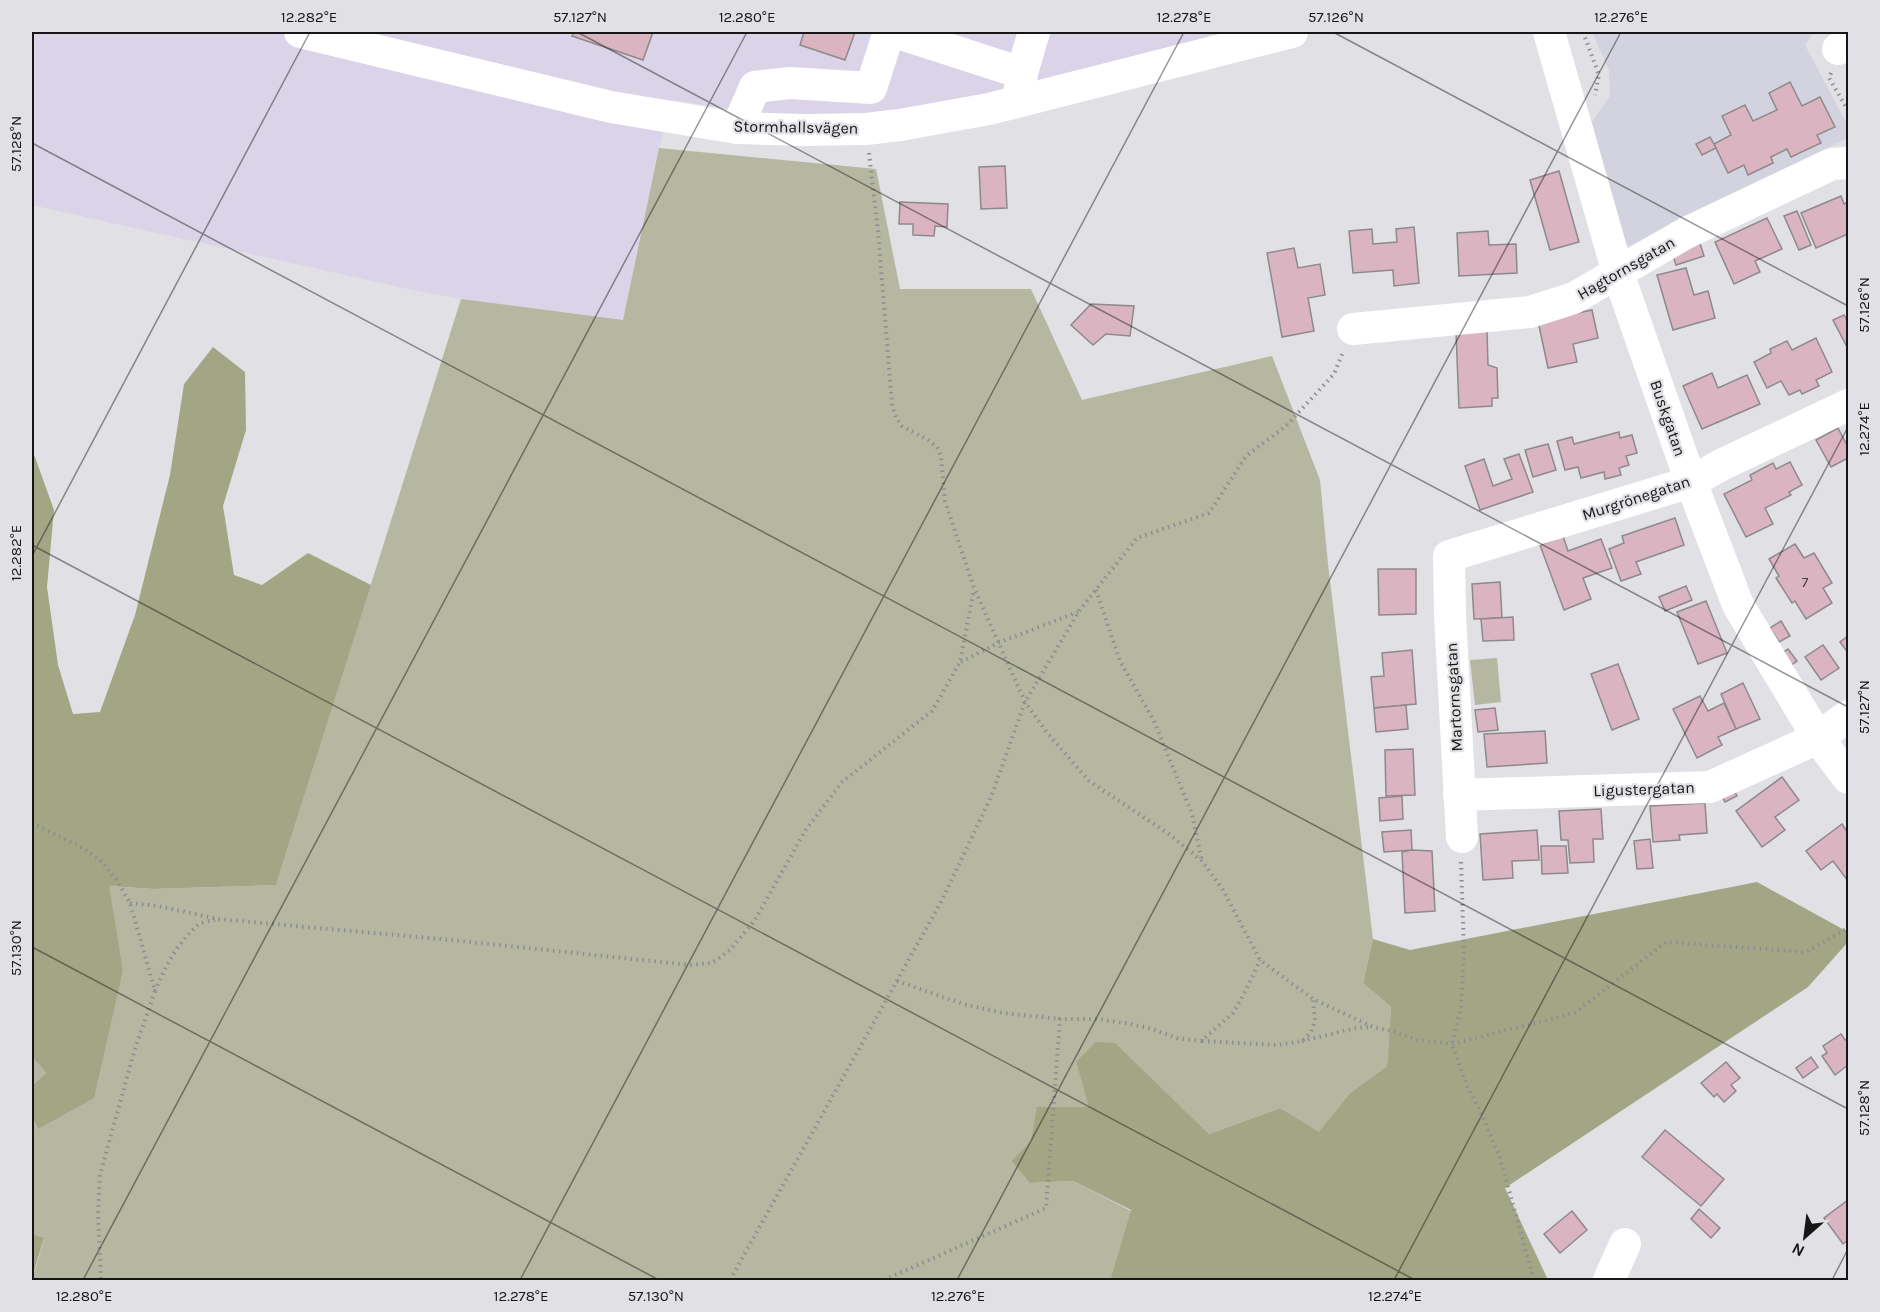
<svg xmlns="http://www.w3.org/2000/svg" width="1880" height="1312" viewBox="0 0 1880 1312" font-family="Karla,sans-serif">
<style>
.industrial{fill:#dbd3e8}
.built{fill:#d2d3de}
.green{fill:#b5b7a1}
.forest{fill:#a3a684}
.building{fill:#dab4c1;stroke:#8e898b;stroke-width:1.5}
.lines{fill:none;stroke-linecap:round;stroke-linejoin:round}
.path{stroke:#8d8d91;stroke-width:4;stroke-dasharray:1.5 4.5;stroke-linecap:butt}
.minor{stroke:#fff;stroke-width:32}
.ticks{fill:none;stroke:#161617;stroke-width:1.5;stroke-opacity:0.45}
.labels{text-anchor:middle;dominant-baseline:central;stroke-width:4.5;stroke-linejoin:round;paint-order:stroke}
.number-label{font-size:14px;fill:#473e42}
.street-label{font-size:16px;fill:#161617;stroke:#e0e0e5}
.neatline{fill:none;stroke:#161617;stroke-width:2}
.ticks-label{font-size:15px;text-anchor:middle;fill:#161617}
</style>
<rect width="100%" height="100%" fill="#e0e0e5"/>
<path class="industrial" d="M32 32H1228L963 100 880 113 813 116 763 114 673 100 659 148 623 320 461 299 408 289 32 205Z"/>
<path class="built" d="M1592 32H1814L1805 45 1848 126V138L1732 193 1625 248 1592 121 1610 96 1609 70Z"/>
<g class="green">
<path d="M659 148 876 169 900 289H1031L1082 400 1272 356 1320 480 1328 564 1373 939 1363 983 1391 1007 1387 1066 1350 1093 1319 1133 1280 1108 1209 1134 1115 1044 1076 1062 1090 1108 1030 1183 1073 1181 1131 1211 1110 1280H32L44 1239 32 1234V1117L37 1128 123 970 108 886 153 889 276 885 461 299 623 320Z"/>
<path d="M1497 658 1501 702 1475 705 1470 660Z"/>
<path d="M32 1057 46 1073 32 1086Z"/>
</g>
<g class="forest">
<path d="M213 347 245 372 246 430 223 506 234 575 262 585 308 553 371 585 276 885 153 889 109 886 123 970 94 1098 38 1129 32 1117V1086L46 1073 32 1057V449L54 510 47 587 58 665 73 714 100 712 135 615 170 475 184 384Z"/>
<path d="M1757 882 1848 932V942L1808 987 1505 1188 1548 1280H1110L1131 1210 1073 1181 1030 1183 1012 1161 1031 1141 1037 1107H1089L1076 1062 1096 1042 1115 1043 1209 1134 1280 1108 1319 1132 1350 1093 1387 1066 1391 1007 1363 983 1373 939 1410 950Z"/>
<path d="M32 1234 44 1238 32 1278Z"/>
</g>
<g class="building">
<path d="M574 32H653L643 60 572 36Z"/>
<path d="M804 32H855L845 60 800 45Z"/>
<path d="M1790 82 1802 106 1820 97 1835 127 1817 135 1821 143 1791 157 1787 149 1771 157 1773 163 1748 175 1744 165 1728 173 1714 144 1731 135 1722 116 1745 105 1753 121 1777 110 1769 93Z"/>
<path d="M1710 137 1716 148 1702 155 1696 144Z"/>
<path d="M1005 166 1007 208 981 209 979 167Z"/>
<path d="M1559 171 1579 242 1550 250 1530 180Z"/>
<path d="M1841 196 1844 204 1848 202V234L1816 248 1801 213Z"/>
<path d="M900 202 948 204 947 227 935 226 934 236 913 235V224H899Z"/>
<path d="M1797 211 1811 245 1799 250 1784 216Z"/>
<path d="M1767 218 1782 249 1755 261 1760 272 1734 284 1715 242Z"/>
<path d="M1414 227 1419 283 1394 286 1393 270 1353 273 1349 231 1372 229 1373 244 1397 242 1396 229Z"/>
<path d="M1488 231 1489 245 1516 244 1517 273 1459 276 1457 233Z"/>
<path d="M1699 240 1704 256 1676 265 1671 250Z"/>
<path d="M1294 248 1298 268 1320 264 1325 295 1308 298 1314 331 1282 337 1267 253Z"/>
<path d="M1686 268 1694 295 1708 291 1715 318 1673 330 1657 275Z"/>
<path d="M1091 304 1134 306 1130 336 1106 334 1093 345 1071 325Z"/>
<path d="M1592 310 1598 338 1573 344 1577 362 1548 368 1538 321Z"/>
<path d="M1844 315 1848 322 1847 347 1833 320Z"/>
<path d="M1487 331 1488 365 1497 368 1498 398H1492V406L1459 408 1456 332Z"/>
<path d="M1816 338 1832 372 1816 380 1819 386 1802 394 1800 390 1789 395 1781 381 1767 388 1754 362 1771 353 1770 349 1787 341 1792 350Z"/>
<path d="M1712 373 1718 388 1747 375 1760 404 1702 429 1683 386Z"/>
<path d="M1838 428 1848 447V458L1831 467 1816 440Z"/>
<path d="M1619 432 1620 438 1632 435 1637 453 1626 456 1629 465 1619 468 1621 475 1605 479 1604 472 1581 478 1578 467 1565 470 1557 441 1572 437 1574 444Z"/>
<path d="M1548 444 1556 470 1533 477 1525 450Z"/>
<path d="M1519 454 1533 492 1480 510 1465 466 1484 459 1493 486 1512 479 1504 459Z"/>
<path d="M1790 462 1802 485 1789 492 1791 495 1765 508 1773 524 1746 537 1724 494 1752 480 1750 475 1773 463 1776 469Z"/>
<path d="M1675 518 1684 545 1636 562 1641 574 1621 581 1609 549 1624 543 1622 536Z"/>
<path d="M1563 536 1568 551 1601 539 1612 568 1583 578 1591 599 1564 610 1540 545Z"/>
<path d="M1795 544 1804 558 1814 553 1832 583 1823 588 1832 603 1806 619 1795 601 1792 603 1776 578 1779 576 1769 559Z"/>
<path d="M1378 569H1416V614L1379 615Z"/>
<path d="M1500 582 1502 618 1474 619 1472 584Z"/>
<path d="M1686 586 1692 600 1665 611 1659 597Z"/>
<path d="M1706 601 1727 653 1698 664 1677 612Z"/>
<path d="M1513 617 1514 640 1483 641 1481 619Z"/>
<path d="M1781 621 1790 636 1779 642 1770 628Z"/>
<path d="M1848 636V653L1840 642Z"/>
<path d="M1823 645 1839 668 1821 680 1805 657Z"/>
<path d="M1788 649 1797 661 1786 669 1778 656Z"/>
<path d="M1412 650 1416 704 1374 708 1371 677 1384 676 1382 653Z"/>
<path d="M1618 664 1639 719 1612 730 1591 674Z"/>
<path d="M1743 683 1760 719 1736 729 1721 694Z"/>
<path d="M1700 696 1708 711 1724 703 1736 729 1718 737 1722 745 1697 758 1673 709Z"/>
<path d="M1406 705 1408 729 1376 732 1374 708Z"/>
<path d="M1495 708 1498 730 1478 732 1475 710Z"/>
<path d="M1545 731 1547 763 1487 767 1484 734Z"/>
<path d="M1413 749 1415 795 1386 796 1385 750Z"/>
<path d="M1782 777 1799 800 1775 817 1785 830 1762 847 1736 811Z"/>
<path d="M1732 786 1737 796 1725 802 1720 792Z"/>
<path d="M1402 796 1403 819 1380 821 1379 798Z"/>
<path d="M1705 803 1707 833 1679 835 1680 840 1653 842 1650 806Z"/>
<path d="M1601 809 1603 839H1593L1594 862 1570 863 1568 840H1561L1559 811Z"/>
<path d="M1842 824 1848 833V881L1833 861 1821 870 1806 851Z"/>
<path d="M1411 830 1412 850 1384 852 1382 832Z"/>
<path d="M1537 830 1539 860 1512 861 1513 878 1483 880 1480 834Z"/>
<path d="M1650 839 1653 868 1637 869 1634 841Z"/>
<path d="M1541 846H1566L1568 873 1542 874Z"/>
<path d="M1412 850 1432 851 1435 911 1405 913 1402 852Z"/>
<path d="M1841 1034 1845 1040 1848 1038V1065L1835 1075 1822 1056 1827 1053 1823 1046Z"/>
<path d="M1811 1057 1818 1067 1803 1078 1796 1068Z"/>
<path d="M1726 1062 1740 1078 1731 1085 1736 1091 1724 1102 1717 1094 1714 1097 1701 1083Z"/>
<path d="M1665 1130 1724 1179 1701 1206 1642 1157Z"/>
<path d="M1848 1200V1240L1843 1244 1824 1218Z"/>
<path d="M1699 1209 1720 1228 1711 1238 1691 1219Z"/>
<path d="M1572 1211 1587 1230 1560 1253 1544 1234Z"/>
</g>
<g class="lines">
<g class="path">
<path d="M1583 32 1599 75 1595 95"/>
<path d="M1831 73 1829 78 1848 110"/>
<path d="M869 153 878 231 892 404 896 418 902 426 928 440 937 447 941 456 945 501 974 588 1025 702 1048 734 1089 781 1169 834 1202 861 1223 890 1260 960 1313 999 1373 1027 1396 1032 1417 1040 1452 1044 1575 1013 1666 942 1806 952 1848 928"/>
<path d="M1096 590 1120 661 1154 721 1192 814 1202 861"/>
<path d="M961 662 998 643 1078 612"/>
<path d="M32 823 83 848 100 860 116 879 130 903 155 991 134 1052 100 1175 98 1214 101 1280"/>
<path d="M1461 862 1464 952 1461 1007 1452 1044 1467 1086 1482 1115 1500 1158 1534 1280"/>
<path d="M130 903 158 906 218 919 451 940 690 965 712 963 730 950 755 920 805 831 842 782 932 711 960 662 974 589"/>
<path d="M897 981 963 1004 1003 1013 1060 1019"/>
<path d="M155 991C165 967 177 943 197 926 201 922 209 921 215 920"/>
<path d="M1202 1041 1277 1045 1302 1041 1311 1032 1315 1021 1313 999"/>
<path d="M1302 1041 1356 1028 1371 1027"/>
<path d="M730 1280 942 900 991 797 1025 702 1079 611 1137 538 1209 513 1246 456 1286 426 1334 374 1343 352"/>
<path d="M884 1280 1046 1208 1060 1019H1097L1131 1024 1152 1029 1177 1038 1201 1041 1233 1013 1246 990 1260 960"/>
</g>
<g class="minor">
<path d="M300 32 611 107 737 128 805 130 866 129 900 125 989 109 1292 32"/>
<path d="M895 32 1022 73"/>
<path d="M1549 32 1618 273 1691 482 1738 605 1818 738 1848 778"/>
<path d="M1838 49 1848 45"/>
<path d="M1019 95 1022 73 1034 32"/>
<path d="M737 128 755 87 790 83 871 88 889 32"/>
<path d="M1353 329 1530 312 1574 298 1686 233 1832 164 1848 163"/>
<path d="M1459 795 1710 787 1818 738 1848 716"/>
<path d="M1462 837 1450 615 1449 556 1691 482 1721 465 1848 405"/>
<path d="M1609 1280 1625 1244"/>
</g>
</g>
<path class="ticks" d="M577 32 1848 707M1333 32 1848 306M32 143 1848 1109M32 545 1415 1280M32 556 310 32M32 947 659 1280M83 1280 747 32M520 1280 1184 32M957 1280 1621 32M1394 1280 1848 427M1832 1280 1848 1249"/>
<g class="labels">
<g class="number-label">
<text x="1805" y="582">7</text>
</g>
<g class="street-label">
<text transform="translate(796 127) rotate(1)">Stormhallsvägen</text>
<text transform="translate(1626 268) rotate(-30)">Hagtornsgatan</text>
<text transform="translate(1668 418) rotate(71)">Buskgatan</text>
<text transform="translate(1636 498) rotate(-18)">Murgrönegatan</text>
<text transform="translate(1454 697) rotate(-93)">Martornsgatan</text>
<text transform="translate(1644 789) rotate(-2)">Ligustergatan</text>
</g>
</g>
<rect width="1880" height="1312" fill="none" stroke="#e0e0e5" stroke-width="66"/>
<g transform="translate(1805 1237) rotate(208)" stroke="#e0e0e5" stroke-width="4.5" paint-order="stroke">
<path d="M0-4.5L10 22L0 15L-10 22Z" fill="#161617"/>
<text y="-9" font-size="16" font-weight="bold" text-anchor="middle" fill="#161617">N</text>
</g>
<rect x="33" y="33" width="1814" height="1246" class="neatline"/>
<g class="ticks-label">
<text x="309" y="22">12.282°E</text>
<text x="580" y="22">57.127°N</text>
<text x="747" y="22">12.280°E</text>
<text x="1184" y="22">12.278°E</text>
<text x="1336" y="22">57.126°N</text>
<text x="1621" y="22">12.276°E</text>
<text transform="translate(16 144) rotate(-90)" y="5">57.128°N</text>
<text transform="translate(1864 305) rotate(-90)" y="5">57.126°N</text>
<text transform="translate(1864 429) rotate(-90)" y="5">12.274°E</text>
<text transform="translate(16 553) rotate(-90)" y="5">12.282°E</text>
<text transform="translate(1864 707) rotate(-90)" y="5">57.127°N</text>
<text transform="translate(16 948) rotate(-90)" y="5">57.130°N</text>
<text transform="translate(1864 1108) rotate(-90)" y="5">57.128°N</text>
<text x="84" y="1301">12.280°E</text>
<text x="521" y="1301">12.278°E</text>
<text x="656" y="1301">57.130°N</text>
<text x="958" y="1301">12.276°E</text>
<text x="1395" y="1301">12.274°E</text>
</g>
</svg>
